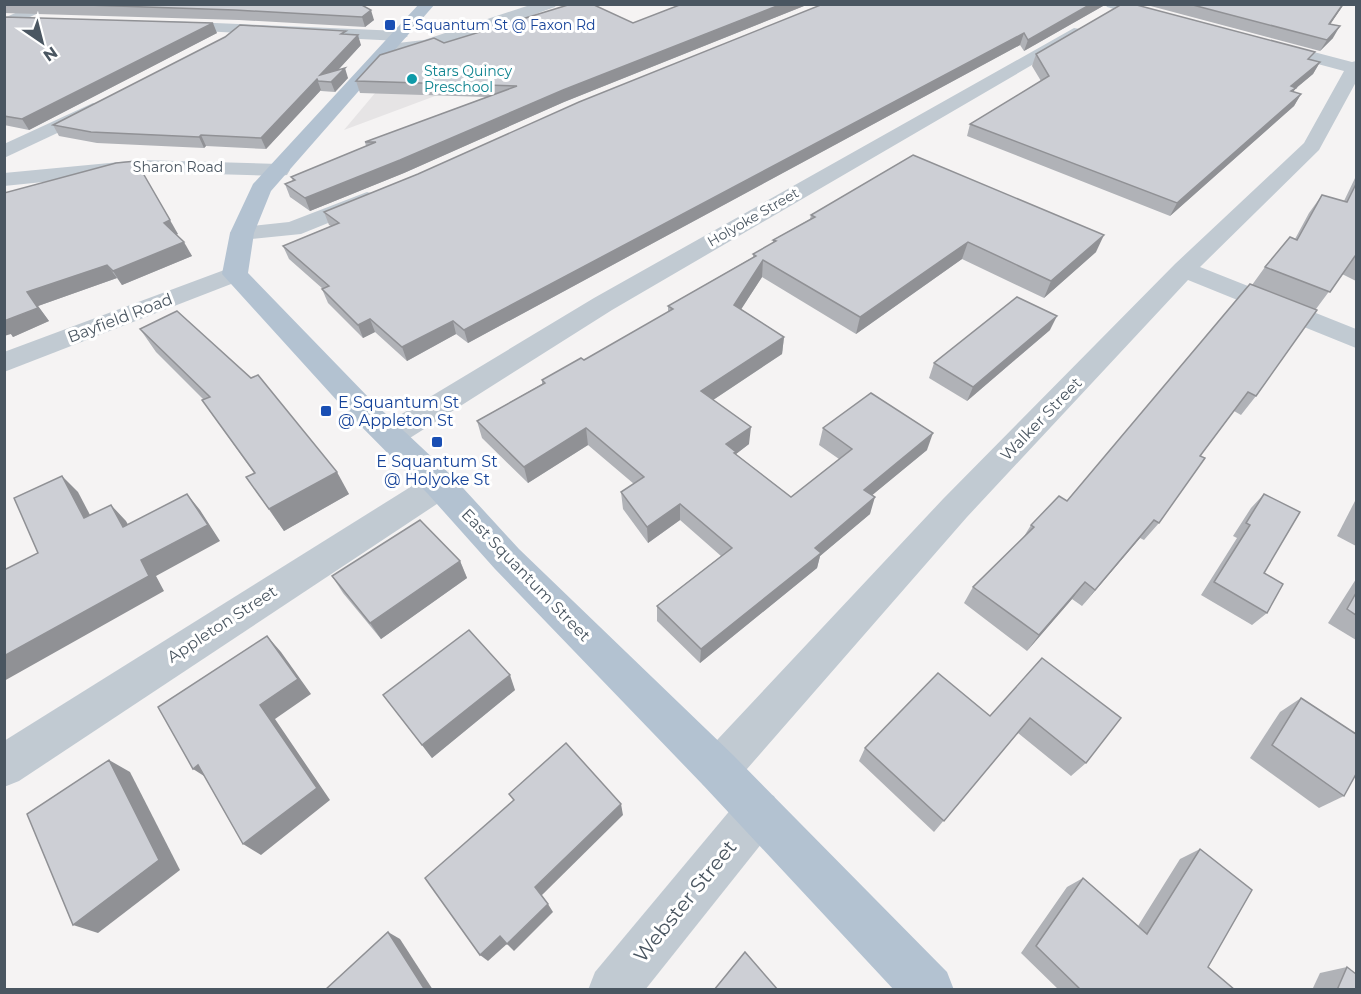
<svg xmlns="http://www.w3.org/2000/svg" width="1361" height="994" viewBox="0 0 1361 994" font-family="Montserrat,sans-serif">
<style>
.education{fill:#e6e4e5}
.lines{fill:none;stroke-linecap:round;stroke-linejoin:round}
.minor{fill:#c1cad2;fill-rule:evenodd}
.major{fill:#b3c2d1;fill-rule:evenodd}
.wall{fill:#b0b2b7}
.shaded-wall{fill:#909195}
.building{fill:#cdcfd5;stroke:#909195;stroke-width:1.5}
.transit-dot{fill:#1a4fb4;stroke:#fff;stroke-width:2}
.culture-dot{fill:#0f9aa8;stroke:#fff;stroke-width:2}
.labels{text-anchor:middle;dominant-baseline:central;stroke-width:6;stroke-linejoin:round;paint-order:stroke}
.far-transit-label{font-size:14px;fill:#164399;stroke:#fff;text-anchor:start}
.far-culture-label{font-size:14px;fill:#0d838f;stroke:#fff;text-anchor:start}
.far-street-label{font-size:14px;fill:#4a5661;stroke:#fff}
.street-label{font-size:16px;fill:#4a5661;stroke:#fff}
.transit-label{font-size:16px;fill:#164399;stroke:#fff;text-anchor:start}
.near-street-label{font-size:20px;fill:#4a5661;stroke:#fff}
</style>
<rect width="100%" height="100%" fill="#f5f3f3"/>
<path class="education" d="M402 61 494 74 344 130Z"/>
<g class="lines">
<g class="minor">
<path d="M36 4H58L4 29V18Z"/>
<path d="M533 4H557L555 7C520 19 422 60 389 52L386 48 389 44 424 40Z"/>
<path d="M1105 4H1131L1169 15 1171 18 1163 23 1107 7Z"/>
<path d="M168 21 400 31 408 36 400 41 162 29 160 26Z"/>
<path d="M1074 28 1080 29 1082 33 1080 37 612 310 402 443 391 446 380 443 376 435 380 427 594 298Z"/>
<path d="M1268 40 1352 62 1356 61V82L1319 150 1200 267 1356 329V348L1188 280 967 517 733 785 718 791 703 785 697 770 703 755 943 499 1175 264 1304 143 1344 71 1262 49 1260 45 1262 41Z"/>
<path d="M93 103 100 105 103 109 100 113 4 158V144Z"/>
<path d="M141 160 279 164 287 165 290 170 287 175 279 176 141 172 4 186V173Z"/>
<path d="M367 192 375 194 378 199 375 204 301 234 242 240 234 238 230 233 234 228 289 222Z"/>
<path d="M235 266 244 269 248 274 244 279 4 372V352Z"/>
<path d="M440 473 452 476 456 485 452 494 19 781 4 787V741L428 476Z"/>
<path d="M758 790 774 796 780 812 774 828 645 990H588L595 972 742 796Z"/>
</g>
<path class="major" d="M419 4H435L271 191 254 233 248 273 372 401 452 476 519 549 733 755 947 972 954 990H894L703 785 495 569 428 494 350 415 222 274 230 233 253 184Z"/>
</g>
<g class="wall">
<path d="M4 4H360L374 20 365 27 239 20 4 13Z"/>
<path d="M682 4H809L564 102 404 173 310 211 290 197 285 184 293 181 291 177 366 146 365 142 487 97 360 93 356 81 444 43 633 23Z"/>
<path d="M823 4H1104L1103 6 1024 51 1020 45 468 343 456 334 407 361 375 332 363 338 328 303 322 289H323L289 259 283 246 331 226 329 225 324 212 418 174Z"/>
<path d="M1143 4H1344L1330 24 1333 38 1320 51Z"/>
<path d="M4 17 217 33 29 130 4 125Z"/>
<path d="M347 35 361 45 338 70 348 78 335 92 321 91V90L266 149 206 146 204 148 97 143 59 136 53 125Z"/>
<path d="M1036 54 1310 60 1320 62 1313 74 1295 89 1293 92 1301 94 1294 106 1170 216 967 136 970 124 1041 81 1032 66Z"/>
<path d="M1356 176V281L1342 274 1316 309 1256 396 1241 415 1234 411 1200 456 1159 523 1144 540 1140 538 1082 606 1072 599 1027 651 964 603 973 587 1023 538 1031 525 1067 501 1252 285 1265 267 1295 239 1309 213 1322 195 1344 201Z"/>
<path d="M4 192 5 193 178 234 176 235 192 256 122 285 117 278 38 306 49 321 13 337 11 334Z"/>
<path d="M811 215 1096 252 1044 298 962 259 856 334 762 277 741 309 784 337 782 354 713 400 749 444 736 454 791 497 839 459 819 445 823 428 927 450 872 495 870 514 820 556 817 568 700 663 657 621V606L721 556 680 520 648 543 623 509 621 492 634 484 588 445 528 483 482 438 477 421 542 384V380L584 360 668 312V306L753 257V254L773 243V240L810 219Z"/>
<path d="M140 329 349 494 284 531 246 477 254 473 202 400H204L156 352Z"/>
<path d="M1050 330 967 401 929 378 934 363Z"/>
<path d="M1264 494V573L1267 613 1252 625 1201 595 1237 538 1233 536 1251 508Z"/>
<path d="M1356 499V546L1337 536Z"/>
<path d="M460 561 467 578 381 639 343 593 332 576Z"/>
<path d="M1356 579V640L1328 623Z"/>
<path d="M1042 658 1086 763 1071 776 1018 733 934 832 859 761 865 748 990 716Z"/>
<path d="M515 690 432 758 383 695Z"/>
<path d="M1301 698 1344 796 1319 808 1250 758 1280 712Z"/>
<path d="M1200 849 1208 967 1235 990H1059L1021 953 1067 887 1083 878 1138 926 1180 859Z"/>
<path d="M1347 967 1356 990H1312L1320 973Z"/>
</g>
<g class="shaded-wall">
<path d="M782 4H809L564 102 404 173 310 211 305 198 563 90Z"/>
<path d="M1091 4H1104L1103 6 1024 51 1028 40Z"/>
<path d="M1343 4H1344L1323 35 1329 24Z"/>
<path d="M371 10 374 20 365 27 362 17Z"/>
<path d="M213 23 217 33 29 130 22 119Z"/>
<path d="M1340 26 1333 38 1320 51 1327 40Z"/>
<path d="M1024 33 1020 45 468 343 464 330Z"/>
<path d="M358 35 361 45 327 82 320 75Z"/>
<path d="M1320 62 1313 74 1295 89 1289 100 1291 86Z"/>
<path d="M345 68 348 78 335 92 331 82Z"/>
<path d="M317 79 321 90 266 149 261 138Z"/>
<path d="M1301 94 1294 106 1170 216 1177 203Z"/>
<path d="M201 135 206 146 204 148 199 137Z"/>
<path d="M170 220 178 234 171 236 164 223Z"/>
<path d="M1104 235 1096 252 1044 298 1051 281Z"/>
<path d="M184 242 192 256 122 285 113 271Z"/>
<path d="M968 242 962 259 856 334 860 317Z"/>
<path d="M763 260 762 277 733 322 734 305Z"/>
<path d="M107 265 117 278 38 306 49 321 13 337 11 334 4 336V321L27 292Z"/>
<path d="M1057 316 1050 330 967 401 973 387Z"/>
<path d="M370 319 375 332 363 338 358 325Z"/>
<path d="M453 321 456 334 407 361 402 347Z"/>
<path d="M784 337 782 354 701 408V391Z"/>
<path d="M751 427 749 444 736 454 735 468 726 444Z"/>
<path d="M586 428 588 445 528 483 524 467Z"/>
<path d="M933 433 927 450 859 506 864 490Z"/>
<path d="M337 472 349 494 284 531 269 509Z"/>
<path d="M62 476 78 492 100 534 84 518Z"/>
<path d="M187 494 200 510 220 541 156 576 164 591 4 681V656L141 560Z"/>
<path d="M875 497 870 514 820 556 817 568 700 663 701 649 815 548Z"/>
<path d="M680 504V520L648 543 647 527Z"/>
<path d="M111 505 126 521 138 542 123 527Z"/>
<path d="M1154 520 1140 538 1082 606 1095 590Z"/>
<path d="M460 561 467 578 381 639 370 623Z"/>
<path d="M1085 582 1072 599 1027 651 1039 635Z"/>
<path d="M267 636 281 652 311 694 275 719 330 800 261 855 243 844 260 705Z"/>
<path d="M510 675 515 690 432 758 422 745Z"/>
<path d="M109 760 130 772 180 870 98 933 73 925Z"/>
<path d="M198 765 212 781 193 769Z"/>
<path d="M621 804 623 815 541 896 535 887Z"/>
<path d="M548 904 553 912 514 951 507 944Z"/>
<path d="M388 932 400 939 433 990H425Z"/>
<path d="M500 936 508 943 488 961 480 955Z"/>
</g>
<g class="building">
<path d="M57 4H360L371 10 362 17 235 10Z"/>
<path d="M571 4H592L633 23 682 4H782L563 90 400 160 305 198 285 184 295 180 291 177 376 142H365L517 86 356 81 380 55 434 38 444 43Z"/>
<path d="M823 4H1091L1028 40 1024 33 464 330 453 321 402 347 370 319 358 325 322 289 329 286 283 246 339 223 324 212 418 174 579 102Z"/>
<path d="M1122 4H1133L1315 52 1308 59 1320 62 1291 86 1296 88 1291 91 1301 94 1177 203 970 124 1049 76 1036 54Z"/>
<path d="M1189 4H1343L1329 24 1340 26 1327 40Z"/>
<path d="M4 17 213 23 22 119 4 116Z"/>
<path d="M240 25 346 31 341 34 358 35 320 75 345 68 331 82 318 81 317 79 261 138 201 135 199 137 91 132 53 125 225 37Z"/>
<path d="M913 155 1104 235 1051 281 968 242 860 317 763 260 734 305 784 337 701 391 751 427 726 444 736 452 734 453 791 497 852 449 823 428 871 393 933 433 864 490 875 497 815 548 821 553 701 649 657 606 732 548 680 504 647 527 621 492 644 477 586 428 524 467 477 421 545 383 542 380 581 358 584 360 673 309 668 306 756 256 753 254 776 241 773 240 815 217 811 215Z"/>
<path d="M136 161 170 220 164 223 184 242 113 271 107 265 27 292 38 308 4 321V193L116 163Z"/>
<path d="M1356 184V256H1355L1330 292 1265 267 1290 237 1297 240 1322 195 1347 202Z"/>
<path d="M1250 284 1317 310 1256 396 1248 392 1200 456 1205 458 1159 523 1154 520 1095 590 1085 582 1039 635 973 587 1034 527 1031 525 1059 496 1067 501Z"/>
<path d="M1017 297 1057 316 973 387 934 363Z"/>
<path d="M177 311 251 378 258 375 337 472 269 509 246 477 255 473 202 400 210 397 140 329Z"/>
<path d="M62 476 84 518 111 505 123 527 187 494 208 525 141 560 149 576 4 656V570L38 553 14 498Z"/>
<path d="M1264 494 1300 512 1264 573 1283 584 1267 613 1214 582 1250 525 1246 523Z"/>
<path d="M420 520 460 561 370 623 332 576Z"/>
<path d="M1356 593V615L1347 609Z"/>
<path d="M469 630 510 675 422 745 383 695Z"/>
<path d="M267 636 298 679 260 705 317 788 243 844 198 765 193 769 158 707Z"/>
<path d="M1042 658 1121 718 1086 763 1030 718 944 821 865 748 938 673 990 716Z"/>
<path d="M1301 698 1356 734V774L1344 796 1272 745Z"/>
<path d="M566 743 621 804 535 887 548 904 507 944 500 936 480 955 425 878 514 800 509 794Z"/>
<path d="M109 760 159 860 73 925 27 814Z"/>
<path d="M1200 849 1252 890 1208 967 1235 990H1081L1036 946 1083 878 1147 934Z"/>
<path d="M388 932 425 990H325Z"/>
<path d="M745 952 778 990H714Z"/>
<path d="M1347 967 1356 974V990H1337Z"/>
</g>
<g class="transit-dot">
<rect x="384" y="19" width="12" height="12" rx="3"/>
<rect x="320" y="405" width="12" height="12" rx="3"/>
<rect x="431" y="436" width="12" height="12" rx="3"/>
</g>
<circle class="culture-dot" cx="412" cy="79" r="6"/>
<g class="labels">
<g class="far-transit-label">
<text x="402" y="25">E Squantum St @ Faxon Rd</text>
</g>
<g class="far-culture-label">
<text x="424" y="71">Stars Quincy<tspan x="424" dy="16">Preschool</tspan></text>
</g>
<g class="far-street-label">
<text x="178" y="167">Sharon Road</text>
<text transform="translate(753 217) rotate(-30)">Holyoke Street</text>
</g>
<g class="street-label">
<text transform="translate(120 318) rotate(-21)">Bayfield Road</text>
<text transform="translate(1041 419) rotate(-46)">Walker Street</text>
<text transform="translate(526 575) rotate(46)">East Squantum Street</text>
<text transform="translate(222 624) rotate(-33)">Appleton Street</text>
</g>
<g class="transit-label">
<text x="338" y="402">E Squantum St<tspan x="338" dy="18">@ Appleton St</tspan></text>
<text x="437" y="461" text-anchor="middle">E Squantum St<tspan x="437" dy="18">@ Holyoke St</tspan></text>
</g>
<g class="near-street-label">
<text transform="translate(685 901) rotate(-51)">Webster Street</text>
</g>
</g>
<rect width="1361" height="994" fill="none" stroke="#4a5661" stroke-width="12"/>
<g transform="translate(42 42) rotate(145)" stroke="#ffffff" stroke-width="4.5" paint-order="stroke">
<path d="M0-4.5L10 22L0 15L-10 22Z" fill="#4a5661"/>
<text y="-9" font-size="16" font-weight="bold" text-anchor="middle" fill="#4a5661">N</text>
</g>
</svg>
